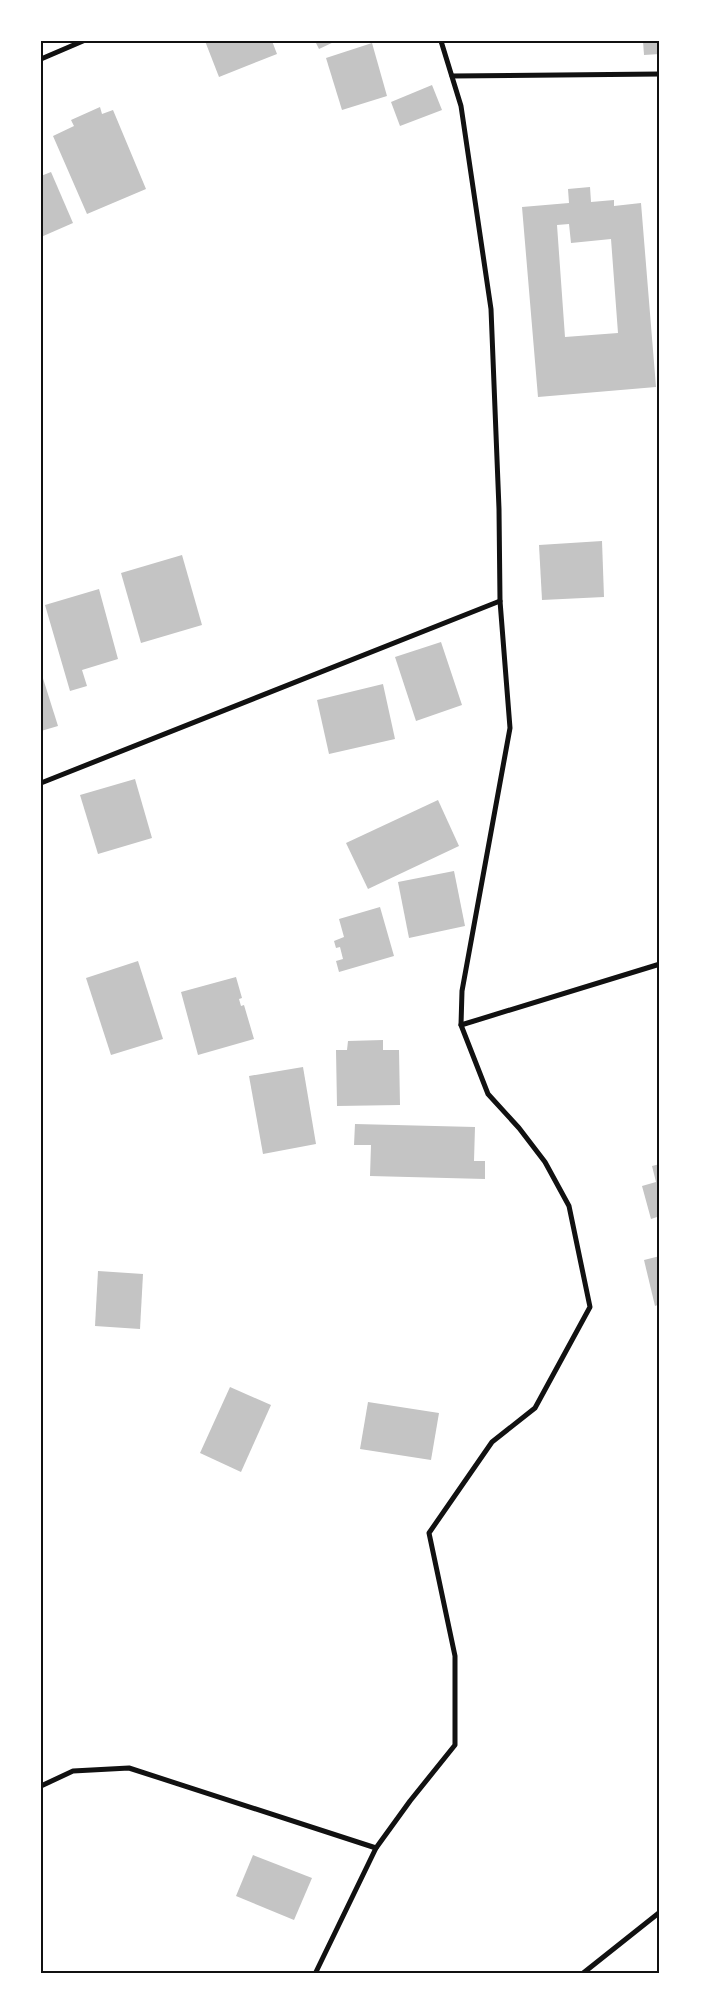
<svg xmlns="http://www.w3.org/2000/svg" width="701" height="2015" viewBox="0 0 701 2015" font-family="Merriweather,serif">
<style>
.building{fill:#c4c4c4;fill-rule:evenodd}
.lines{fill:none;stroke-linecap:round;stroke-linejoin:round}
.minor{stroke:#111;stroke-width:5}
.neatline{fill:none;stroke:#111;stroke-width:2}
</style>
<rect width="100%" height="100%" fill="#fff"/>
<g class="building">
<path d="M205 41H272L277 54 219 77Z"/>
<path d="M315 41H336L319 49Z"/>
<path d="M643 41H660V54L644 55Z"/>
<path d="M372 43 387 96 342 110 326 58Z"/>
<path d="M432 85 442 110 400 126 391 102Z"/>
<path d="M100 107 102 114 113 110 146 189 87 214 53 136 74 126 71 120Z"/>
<path d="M51 172 73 223 41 237V176Z"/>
<path d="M590 187 591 202 614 200V206L641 203 656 387 538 397 522 207 569 203 568 189ZM569 224 571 243 611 239 618 333 565 337 557 225Z"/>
<path d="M602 541 604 597 542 600 539 545Z"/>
<path d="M182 555 202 625 141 643 121 573Z"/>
<path d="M99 589 118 659 82 670 87 686 70 691 45 605Z"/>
<path d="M441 642 462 705 416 721 395 657Z"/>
<path d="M41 672 58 726 41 731Z"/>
<path d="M383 684 395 739 329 754 317 700Z"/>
<path d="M135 779 152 838 98 854 80 795Z"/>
<path d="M438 800 459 846 368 889 346 843Z"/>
<path d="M454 871 465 926 409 938 398 882Z"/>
<path d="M380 907 394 956 339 972 336 961 343 959 340 947 336 948 334 941 344 937 339 919Z"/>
<path d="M138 961 163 1039 111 1055 86 978Z"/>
<path d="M236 977 242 998 239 999 241 1006 244 1005 254 1039 198 1055 181 992Z"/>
<path d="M383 1040V1050H399L400 1105 337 1106 336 1050H347L348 1041Z"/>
<path d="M303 1067 316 1144 263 1154 249 1076Z"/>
<path d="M355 1124 475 1127 474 1161H485V1179L370 1176 371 1145H354Z"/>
<path d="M660 1164V1216L651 1219 642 1186 656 1182 652 1166Z"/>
<path d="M660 1256V1304L655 1306 644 1260Z"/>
<path d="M98 1271 143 1274 140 1329 95 1326Z"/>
<path d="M230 1387 271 1405 241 1472 200 1453Z"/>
<path d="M368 1402 439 1413 431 1460 360 1449Z"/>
<path d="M253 1855 312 1878 294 1920 236 1896Z"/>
</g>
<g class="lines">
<g class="minor">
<path d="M41 59 83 41"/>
<path d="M452 76 660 74"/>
<path d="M41 783 500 601"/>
<path d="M461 1025 660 964"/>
<path d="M41 1786 73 1771 129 1768 376 1848"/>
<path d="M315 1974 376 1848 410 1801 455 1745V1656L429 1533 492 1442 535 1408 590 1307 569 1206 545 1162 519 1128 488 1094 461 1025 462 991 510 728 500 601 499 509 491 309 461 106 441 41"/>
<path d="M582 1974 660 1912"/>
</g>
</g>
<rect width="701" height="2015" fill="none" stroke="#ffffff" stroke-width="85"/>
<rect x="42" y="42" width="616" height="1930" class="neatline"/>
</svg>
